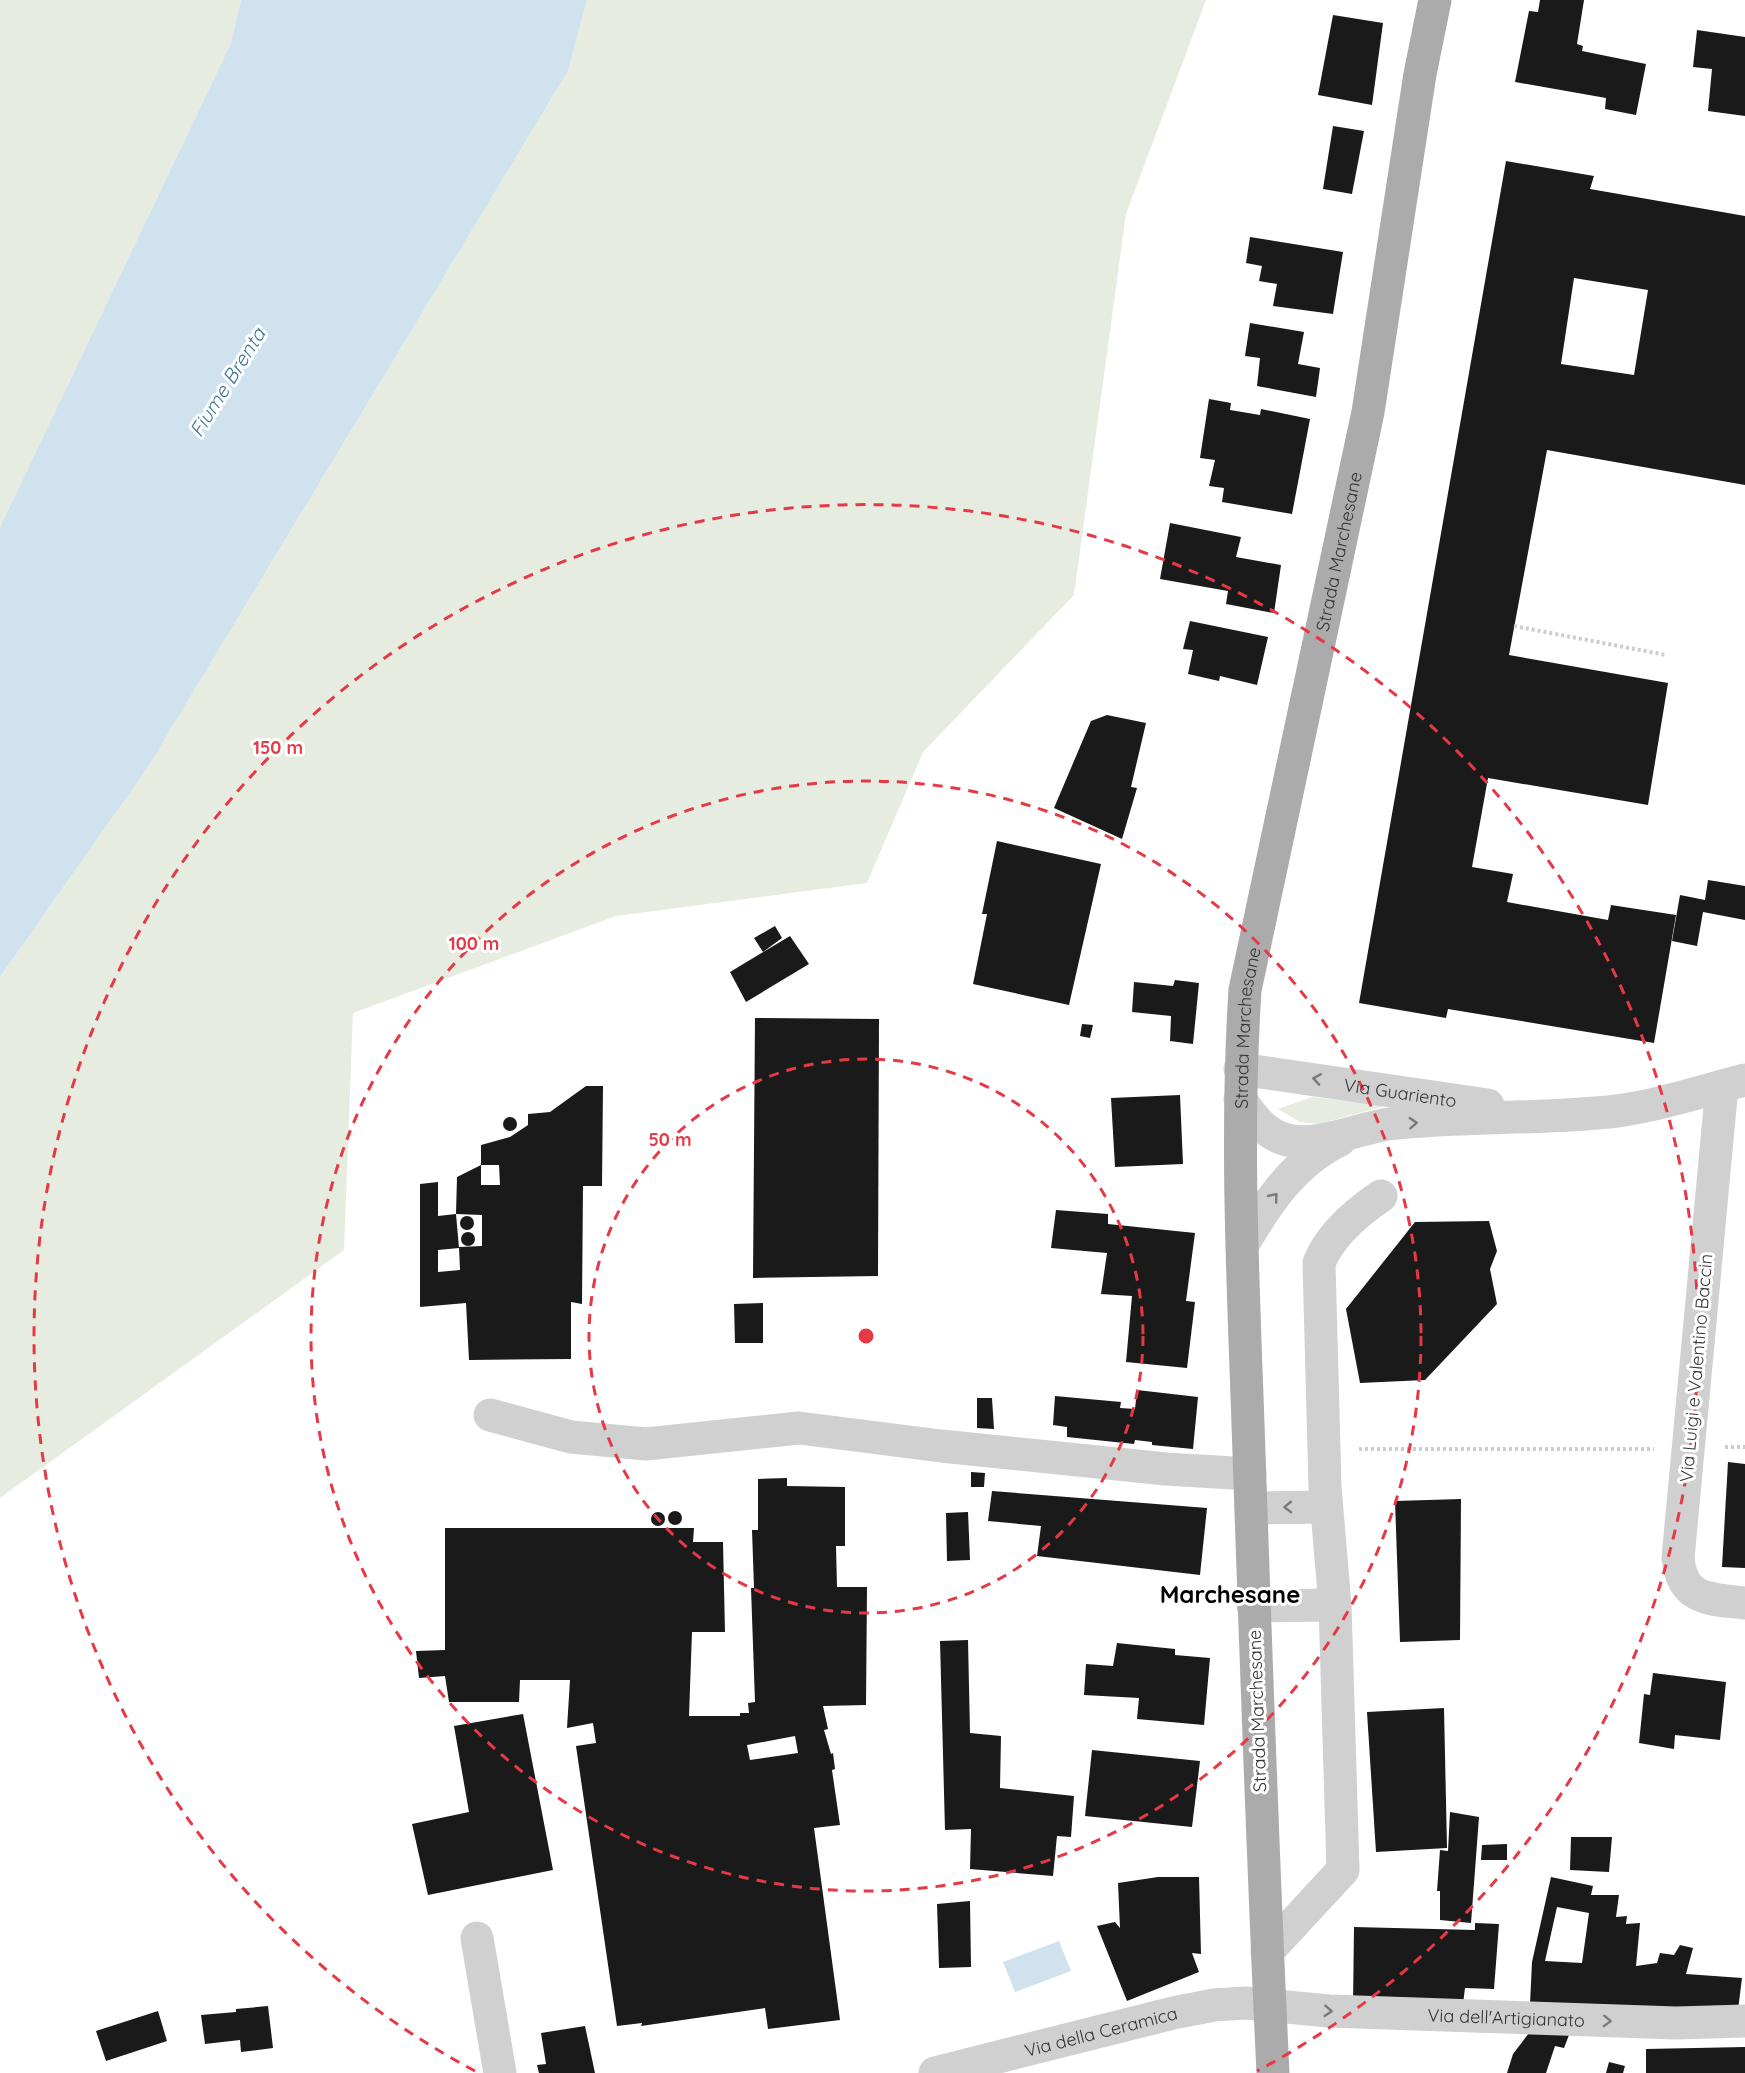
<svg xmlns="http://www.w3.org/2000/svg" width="1745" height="2073" viewBox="0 0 1745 2073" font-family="Quicksand,sans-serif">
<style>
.green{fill:#e6ecdf}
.water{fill:#cfe2ee}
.building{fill:#1a1a1a;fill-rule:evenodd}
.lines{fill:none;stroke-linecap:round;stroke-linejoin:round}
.path{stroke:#cdcdcd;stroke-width:4;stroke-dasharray:3 3;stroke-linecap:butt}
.minor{stroke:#d0d0d0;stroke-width:33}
.major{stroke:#ababab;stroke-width:33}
.oneway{stroke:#7a7a7a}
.ring{fill:none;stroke:#e63946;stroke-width:3;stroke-dasharray:10 8}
.labels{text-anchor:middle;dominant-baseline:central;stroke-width:6;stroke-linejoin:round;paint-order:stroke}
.street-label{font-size:18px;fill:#333;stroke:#fff}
.water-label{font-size:20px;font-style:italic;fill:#3f7597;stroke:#fff}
.district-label{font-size:24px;font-weight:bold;fill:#000;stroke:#fff}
.centre{fill:#e63946;stroke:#fff;stroke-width:3}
.ring-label{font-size:18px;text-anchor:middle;font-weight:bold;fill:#e63946;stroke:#fff;stroke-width:6;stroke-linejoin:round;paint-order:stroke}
</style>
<rect width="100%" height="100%" fill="#fff"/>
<g class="green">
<path d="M0 0H241L231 43 0 527Z"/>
<path d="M587 0H1206L1126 214 1074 595 923 752 867 883 616 916 353 1013 344 1250 0 1498V977L148 767 568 71Z"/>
<path d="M1312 1097 1385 1106 1319 1124 1300 1122 1278 1109Z"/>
</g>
<g class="water">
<path d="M241 0H587L568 71 148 767 0 977V527L231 43Z"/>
<path d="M1059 1941 1071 1971 1015 1992 1003 1962Z"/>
</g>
<g class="building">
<path d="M1540 0H1584L1577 44 1583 46 1582 51 1646 64 1636 115 1605 109 1606 98 1515 82 1529 11 1538 12Z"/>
<path d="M1333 15 1383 23 1372 105 1318 95Z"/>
<path d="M1697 30 1745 37V116L1708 111 1712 69 1693 67Z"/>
<path d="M1333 126 1364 131 1352 194 1323 189Z"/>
<path d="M1506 161 1594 176 1590 189 1745 216V485L1547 450 1509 655 1668 683 1648 805 1488 778 1472 867 1513 874 1507 902 1608 920 1611 905 1676 915 1654 1043 1448 1009 1446 1018 1359 1003ZM1574 278 1648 290 1634 375 1561 364Z"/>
<path d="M1250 237 1343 252 1333 314 1273 306 1277 284 1259 281 1262 266 1246 263Z"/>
<path d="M1250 323 1304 332 1298 364 1320 368 1316 397 1257 386 1260 358 1245 356Z"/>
<path d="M1209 399 1231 403 1230 410 1260 415 1261 409 1310 419 1292 514 1222 502 1224 488 1209 486 1215 460 1200 458Z"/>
<path d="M1170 523 1241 537 1236 557 1281 565 1274 613 1226 604 1228 591 1160 579Z"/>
<path d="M1190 621 1268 637 1257 685 1220 676 1219 681 1188 674 1193 650 1183 649Z"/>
<path d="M1107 715 1146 723 1131 787 1137 788 1122 839 1054 808 1091 721Z"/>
<path d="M997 841 1101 864 1069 1005 973 984 987 914H982Z"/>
<path d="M1708 880 1745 886V920L1703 912 1697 946 1672 941 1680 895 1705 900Z"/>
<path d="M775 926 782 938 763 952 754 938Z"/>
<path d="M790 936 809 964 746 1002 730 972Z"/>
<path d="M1175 980 1199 983 1193 1044 1170 1041 1171 1016 1132 1012 1134 982 1173 986Z"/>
<path d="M755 1018 879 1019 878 1276 753 1278Z"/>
<path d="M1082 1024 1093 1025 1090 1038 1080 1036Z"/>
<path d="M586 1086H603L602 1186H583L582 1304 571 1302V1359L469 1360 466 1303 420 1307V1184L438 1182V1216L456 1214 459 1248 438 1250V1272L460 1270 459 1247 482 1246V1215L456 1214 457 1177 481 1165V1145L510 1137 528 1125V1114L550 1112ZM481 1165H499L500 1185H481Z"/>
<path d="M1180 1095 1183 1164 1115 1167 1111 1098Z"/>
<circle cx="510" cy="1124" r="7"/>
<path d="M1056 1210 1108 1214V1224L1195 1233 1186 1301 1195 1302 1187 1368 1126 1362 1132 1296 1101 1294 1107 1253 1051 1248Z"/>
<circle cx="467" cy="1223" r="7"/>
<path d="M1489 1221 1497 1251 1490 1269 1497 1304 1425 1380 1360 1383 1346 1309 1415 1222Z"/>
<circle cx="468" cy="1239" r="7"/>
<path d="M763 1303V1343H735L734 1304Z"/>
<path d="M1137 1390 1198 1397 1193 1449 1152 1445V1442L1135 1440 1134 1444 1067 1437V1427L1053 1425 1055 1396 1121 1402 1120 1408 1135 1409Z"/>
<path d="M977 1398H992L994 1429 977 1428Z"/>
<path d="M1728 1462 1745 1464V1568L1722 1567Z"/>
<path d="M971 1472 985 1473 984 1487H971Z"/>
<path d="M787 1478V1486L845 1487V1546H836L837 1587H867L866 1705 823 1706 828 1729 824 1730 831 1754 833 1753 835 1769 832 1770 840 1825 814 1828 840 2020 768 2029 765 2008 641 2026 642 2023 617 2026 576 1746 596 1743 593 1723 567 1728 570 1680H520L519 1702H449L445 1676 419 1678 416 1651 445 1650V1528H694L693 1542H723L725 1632H692L689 1716H740V1713H749L748 1703 755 1702 751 1588H754L752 1530H758V1479ZM795 1736 798 1753 750 1760 747 1745Z"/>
<path d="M992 1491 1207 1508 1200 1575 1037 1556 1041 1526 988 1521Z"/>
<path d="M1461 1499 1460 1640 1400 1642 1395 1501Z"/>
<circle cx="675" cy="1518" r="7"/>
<circle cx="658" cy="1519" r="7"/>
<path d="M968 1512 970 1560 947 1561 946 1513Z"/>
<path d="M968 1640 970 1733 1001 1736 1000 1788 1074 1796 1071 1837 1057 1836 1053 1876 970 1869 971 1829 945 1830 940 1641Z"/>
<path d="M1117 1643 1175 1649V1655L1210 1658 1204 1725 1137 1719 1139 1698 1084 1695 1086 1664 1113 1666Z"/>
<path d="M1653 1673 1726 1682 1720 1740 1675 1735 1674 1749 1639 1743 1644 1694 1650 1695Z"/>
<path d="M1444 1708 1447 1848 1376 1852 1367 1712Z"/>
<path d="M523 1714 553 1870 428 1895 412 1824 469 1812 454 1726Z"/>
<path d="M1092 1750 1200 1761 1192 1827 1085 1816Z"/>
<path d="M1450 1812 1479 1817 1471 1923 1440 1920V1891H1437L1440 1850 1448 1851Z"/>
<path d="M1571 1837H1612L1609 1872 1570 1870Z"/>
<path d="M1507 1844V1860H1481L1482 1845Z"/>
<path d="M1158 1877H1199L1201 1954 1192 1953 1199 1972 1127 2001 1097 1926 1115 1922 1120 1928 1118 1883Z"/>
<path d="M1551 1877 1593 1886 1591 1895H1619L1616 1917 1627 1916 1626 1924 1640 1923 1636 1966 1657 1963 1660 1953 1674 1955 1680 1945 1693 1948 1686 1974 1742 1978 1737 2018 1530 2004 1532 1962ZM1557 1907 1589 1913 1582 1963 1545 1961Z"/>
<path d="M970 1901 971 1967 939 1968 937 1904Z"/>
<path d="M1475 1923 1499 1924 1494 1989 1465 1988 1463 2004 1353 2005 1354 1927 1475 1930Z"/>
<path d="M268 2006 273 2048 241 2052 240 2040 205 2044 201 2015 236 2012V2009Z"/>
<path d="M158 2011 167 2041 106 2061 96 2031Z"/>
<path d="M585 2026 595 2073H539L537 2065 546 2064 541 2033Z"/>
<path d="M1529 2033 1569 2035 1564 2048 1555 2046 1546 2073H1507L1513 2054Z"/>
<path d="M1745 2047V2073H1646V2049Z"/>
<path d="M1609 2062 1625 2066 1623 2073H1606Z"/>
</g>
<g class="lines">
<g class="path">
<path d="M1514 626 1666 655"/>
<path d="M1725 1447H1745"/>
<path d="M1359 1449H1654"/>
</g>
<g class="minor">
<path id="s1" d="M1240 1069 1488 1105"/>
<path d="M1722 1086 1678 1558C1682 1601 1710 1599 1745 1603"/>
<path d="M1240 1099C1252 1117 1265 1134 1287 1140 1316 1148 1360 1128 1389 1124 1465 1115 1542 1120 1617 1111 1661 1105 1702 1091 1745 1080"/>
<path d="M1242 1246C1267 1203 1294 1162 1340 1140"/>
<path d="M490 1415 571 1437 646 1444 799 1428 941 1446 1166 1469 1250 1474"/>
<path d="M1251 1508 1326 1507"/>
<path d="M1335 1605 1325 1487 1319 1263C1330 1235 1356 1213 1381 1196"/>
<path d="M1253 1606 1335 1605 1343 1870 1267 1952"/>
<path d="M477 1938 500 2073"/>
<path id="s2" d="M935 2073 1173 2013 1214 2005 1246 2003 1329 2011 1676 2023 1745 2021"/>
</g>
<path class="major" id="s3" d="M1273 2073C1263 1866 1256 1659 1249 1453 1244 1299 1235 1144 1245 990L1368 412 1420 74 1435 0"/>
</g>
<defs><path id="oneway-chevron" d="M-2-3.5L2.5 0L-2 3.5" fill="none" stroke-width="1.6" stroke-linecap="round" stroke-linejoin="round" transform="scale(1.5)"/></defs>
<g class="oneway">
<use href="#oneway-chevron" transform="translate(1317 1079) rotate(-171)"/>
<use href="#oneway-chevron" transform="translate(1413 1123) rotate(-3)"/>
<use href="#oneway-chevron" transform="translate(1274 1197) rotate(-51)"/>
<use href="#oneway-chevron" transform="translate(1288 1507) rotate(179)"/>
<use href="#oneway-chevron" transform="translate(1328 2011) rotate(4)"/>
<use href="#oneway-chevron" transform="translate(1607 2021) rotate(2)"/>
</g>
<g class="ring">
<circle cx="866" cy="1336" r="277"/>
<circle cx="866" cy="1336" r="555"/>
<path d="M475 2071A832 832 0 1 1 1257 2071"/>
</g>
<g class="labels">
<g class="street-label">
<text stroke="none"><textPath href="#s3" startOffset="1532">Strada Marchesane</textPath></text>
<text stroke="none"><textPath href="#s3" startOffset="1046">Strada Marchesane</textPath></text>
<text stroke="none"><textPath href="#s1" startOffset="162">Via Guariento</textPath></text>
<text transform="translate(1696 1368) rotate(-85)">Via Luigi e Valentino Baccin</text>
<text transform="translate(1257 1711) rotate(-92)">Strada Marchesane</text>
<text stroke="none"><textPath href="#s2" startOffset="580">Via dell'Artigianato</textPath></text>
<text stroke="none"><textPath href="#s2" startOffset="171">Via della Ceramica</textPath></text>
</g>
<g class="water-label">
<text transform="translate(227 382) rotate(-58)">Fiume Brenta</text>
</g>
<g class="district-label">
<text x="1230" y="1594">Marchesane</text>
</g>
</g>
<circle cx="866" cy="1336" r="9" class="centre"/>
<g class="ring-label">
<text x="278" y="754">150 m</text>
<text x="474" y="950">100 m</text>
<text x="670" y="1146">50 m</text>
</g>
</svg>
